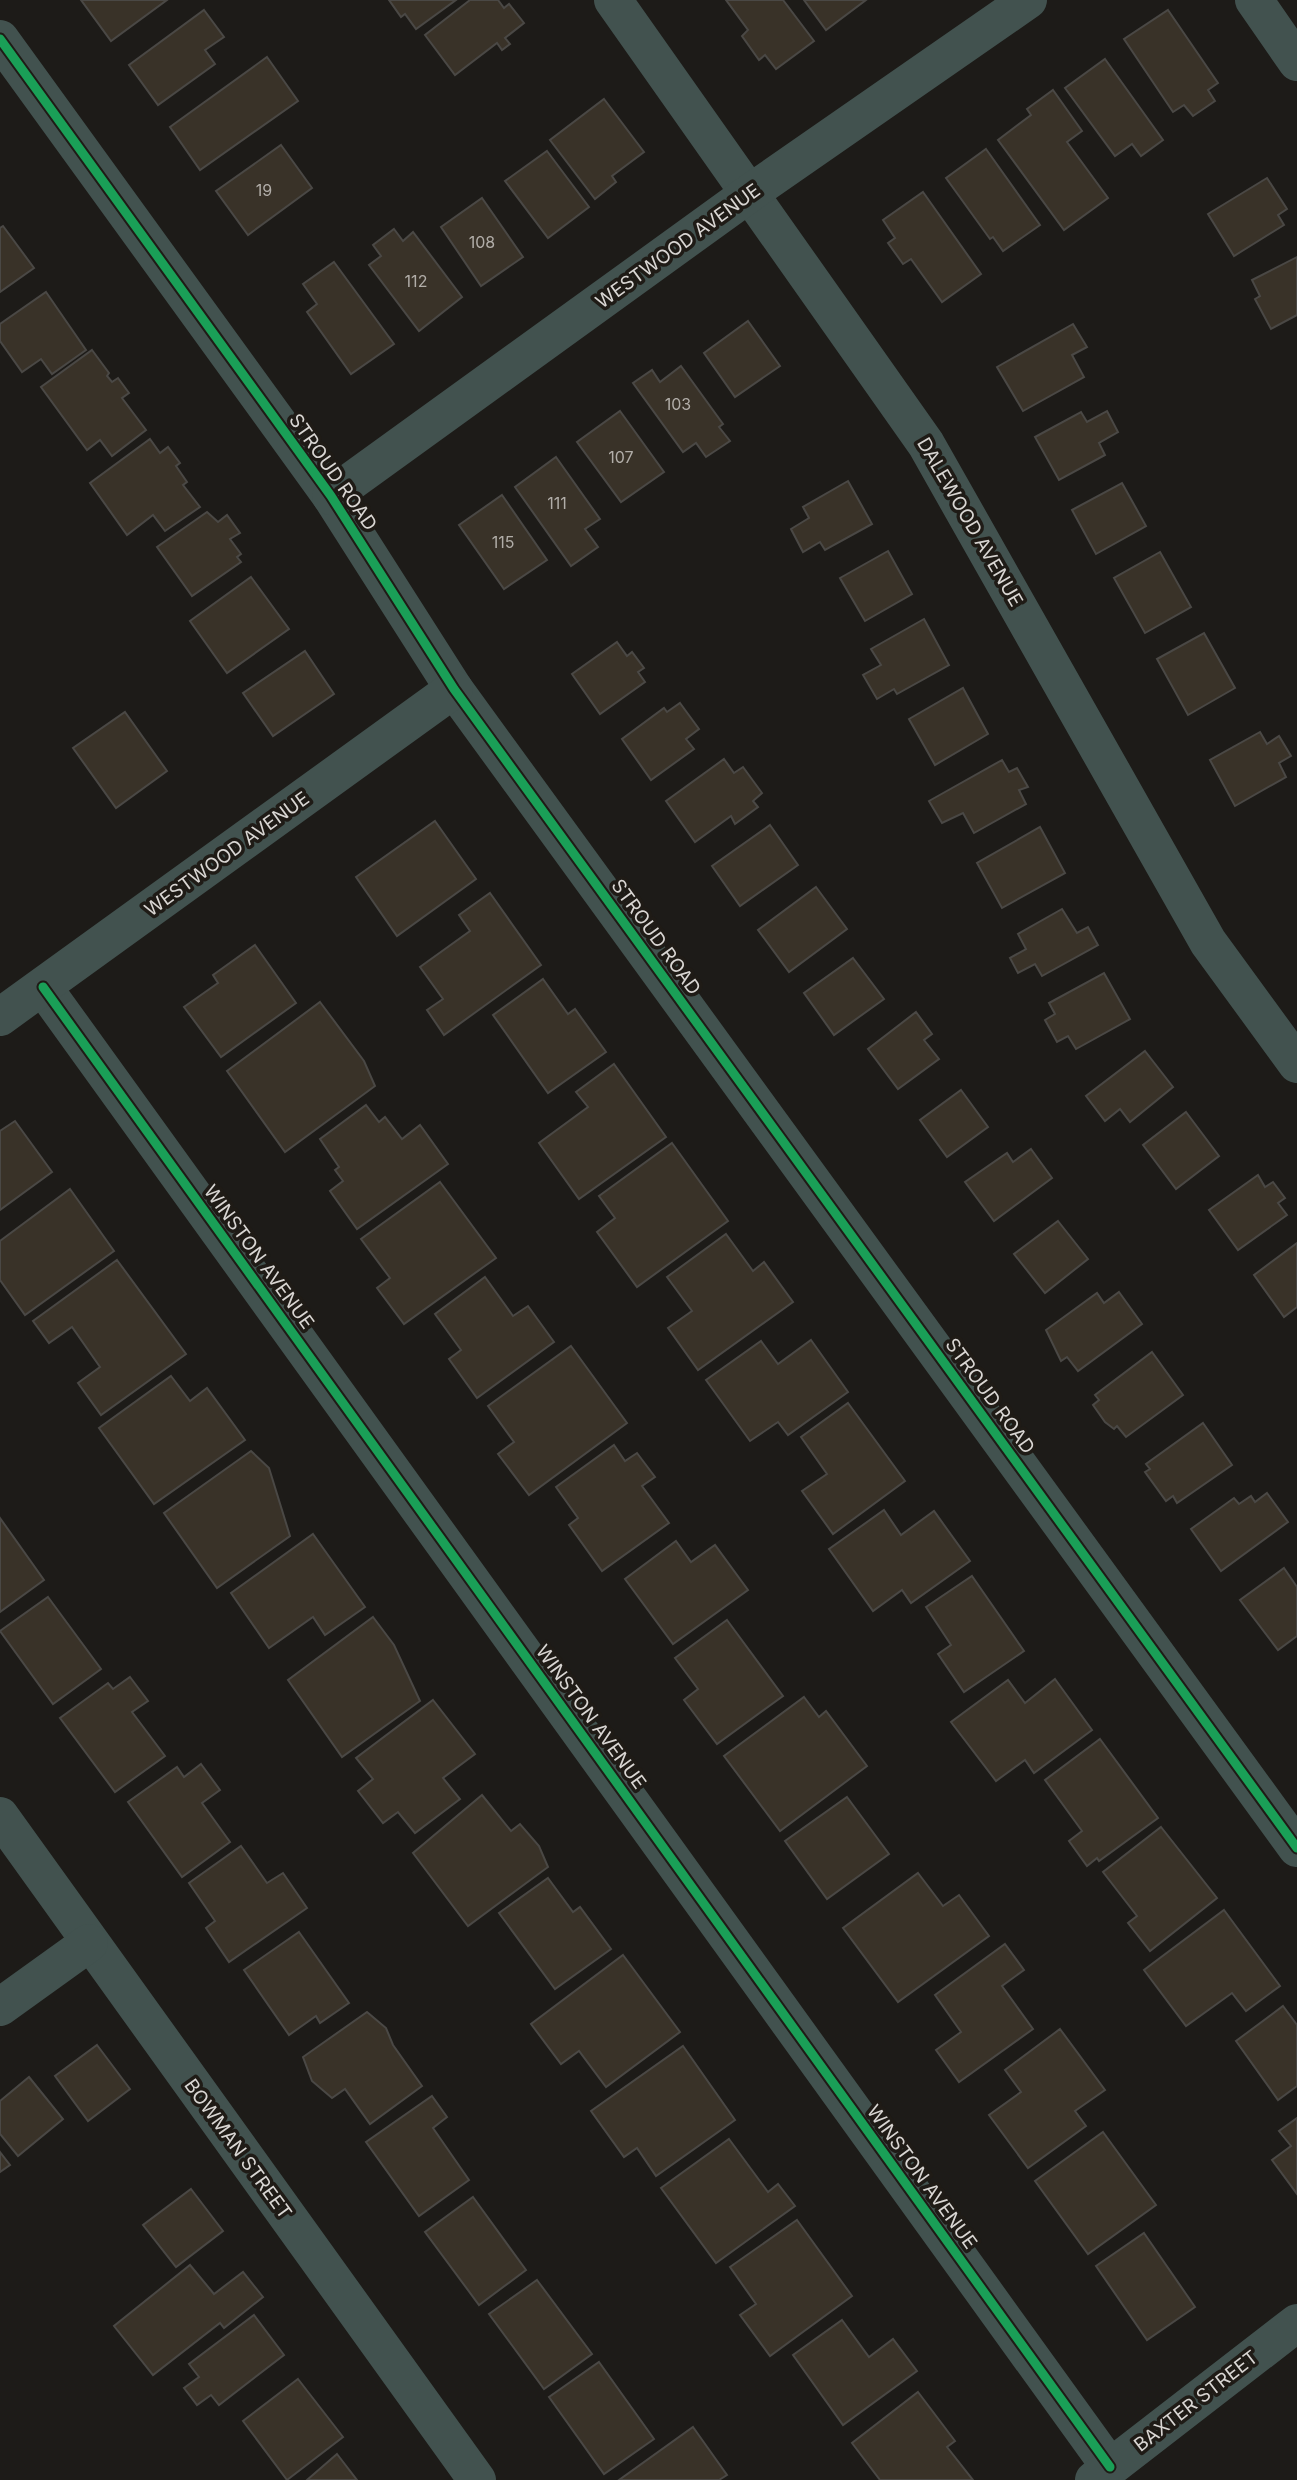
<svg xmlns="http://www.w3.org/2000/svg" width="1297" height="2480" viewBox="0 0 1297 2480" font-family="Inter,sans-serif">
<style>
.building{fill:#393228;stroke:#4a4845;stroke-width:2}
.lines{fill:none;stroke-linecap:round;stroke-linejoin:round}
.minor{stroke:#42524f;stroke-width:38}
.cycleway-casing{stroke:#1f1b16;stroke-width:13}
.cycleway{stroke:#1a9f57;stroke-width:9}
.labels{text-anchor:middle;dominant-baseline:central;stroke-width:7;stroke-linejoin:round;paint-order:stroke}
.number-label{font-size:16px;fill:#b1ada8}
.street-label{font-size:19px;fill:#d9d6d3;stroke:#1f1b16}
</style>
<rect width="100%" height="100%" fill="#1d1b18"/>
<g class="building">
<path d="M81 0H167L111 41Z"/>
<path d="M389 0H456L416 29 405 14 401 17Z"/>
<path d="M470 0H498L504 8 509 4 524 23 505 38 510 44 502 50 497 43 455 75 425 35Z"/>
<path d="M726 0H783L814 41 776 69 765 55 759 60 742 36 748 30Z"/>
<path d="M804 0H866L826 30Z"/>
<path d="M204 10 224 37 205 50 215 64 158 105 129 65Z"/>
<path d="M1168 10 1218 83 1208 90 1215 101 1193 116 1184 105 1173 112 1124 39Z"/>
<path d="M267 57 298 101 200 170 170 127Z"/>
<path d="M1105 59 1163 140 1141 156 1132 144 1115 156 1065 88Z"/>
<path d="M1053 90 1082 131 1067 142 1108 198 1064 230 998 140 1031 115 1027 109Z"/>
<path d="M604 99 644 152 612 176 616 182 595 199 550 140Z"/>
<path d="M281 145 312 188 248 235 216 191Z"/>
<path d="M986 149 1040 225 1003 251 993 237 990 239 946 178Z"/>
<path d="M547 151 589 207 548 238 505 181Z"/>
<path d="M1267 178 1287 209 1278 215 1284 225 1234 256 1208 214Z"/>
<path d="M923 192 981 274 942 302 911 259 903 264 888 243 895 238 883 220Z"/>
<path d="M482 198 523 257 481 286 441 227Z"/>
<path d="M3 226 34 268 0 292V228Z"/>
<path d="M394 229 403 241 413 232 462 297 419 331 369 265 381 256 373 245Z"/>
<path d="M1297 257V315L1271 329 1255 299 1260 296 1252 280Z"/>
<path d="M334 262 394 344 351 374 307 312 317 304 303 284Z"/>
<path d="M46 292 86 350 52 374 41 359 22 372 0 341V324Z"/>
<path d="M748 321 780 366 735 397 704 353Z"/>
<path d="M1073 324 1087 347 1072 355 1084 377 1023 411 997 367Z"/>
<path d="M92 350 109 373 107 376 112 382 118 378 129 393 122 398 146 430 112 456 100 440 87 450 41 387Z"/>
<path d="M681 366 723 424 719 427 730 441 706 457 696 443 683 452 633 383 652 370 660 382Z"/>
<path d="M620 411 664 472 621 502 577 442Z"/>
<path d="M1107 411 1118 432 1099 443 1105 455 1059 480 1035 437 1081 412 1087 422Z"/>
<path d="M150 439 160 453 168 447 180 463 176 466 187 482 183 485 200 507 165 531 153 515 127 535 90 483Z"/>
<path d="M556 457 600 519 585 529 598 547 571 566 515 487Z"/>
<path d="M848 481 872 524 825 550 820 542 803 552 791 529 809 518 803 507Z"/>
<path d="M1122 483 1146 526 1096 554 1072 510Z"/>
<path d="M502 495 547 560 504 589 459 525Z"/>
<path d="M207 512 218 522 227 515 240 533 230 539 241 554 237 557 241 562 192 596 157 547Z"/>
<path d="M888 551 912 594 865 621 840 578Z"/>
<path d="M1160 552 1191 607 1145 633 1114 578Z"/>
<path d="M251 577 289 629 227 673 190 621Z"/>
<path d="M924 619 949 665 897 694 894 689 877 699 863 675 881 665 871 649Z"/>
<path d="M1204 633 1235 688 1188 715 1157 659Z"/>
<path d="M617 642 627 656 632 652 644 668 638 672 645 682 600 714 572 674Z"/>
<path d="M305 651 334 694 273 736 243 693Z"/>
<path d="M963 688 988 734 935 765 909 719Z"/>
<path d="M680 703 699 729 686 739 694 749 651 780 622 739 664 708 667 712Z"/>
<path d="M125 712 167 771 116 808 73 748Z"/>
<path d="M1260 732 1267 744 1279 736 1291 756 1279 763 1286 777 1235 806 1210 760Z"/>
<path d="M724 759 734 773 743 767 762 793 753 801 758 807 735 824 731 816 695 842 666 801Z"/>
<path d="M1002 760 1009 772 1017 768 1028 787 1019 790 1026 804 974 833 963 813 942 823 929 801Z"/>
<path d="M435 821 476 879 397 936 356 877Z"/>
<path d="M770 825 798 865 740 906 712 866Z"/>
<path d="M1040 827 1065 873 1002 908 977 863Z"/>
<path d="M816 887 847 929 789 972 758 930Z"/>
<path d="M490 893 541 965 444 1035 427 1010 443 999 420 967 470 931 459 915Z"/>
<path d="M1062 909 1077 933 1088 927 1098 945 1042 976 1035 964 1018 973 1010 958 1026 949 1018 934Z"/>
<path d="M255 945 296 1003 221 1057 184 1007 218 983 213 975Z"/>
<path d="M853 958 884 999 834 1035 804 993Z"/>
<path d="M1104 973 1130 1019 1076 1049 1068 1036 1057 1042 1045 1020 1055 1014 1049 1003Z"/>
<path d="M543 979 568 1014 575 1009 606 1052 548 1093 493 1015Z"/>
<path d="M320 1002 364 1061 375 1086 285 1152 227 1071Z"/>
<path d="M916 1012 932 1034 924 1040 939 1059 898 1089 868 1049Z"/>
<path d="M1145 1051 1173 1087 1130 1122 1120 1109 1105 1121 1086 1096Z"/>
<path d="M614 1064 666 1137 579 1199 539 1143 588 1107 576 1092Z"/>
<path d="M961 1090 988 1127 947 1157 920 1120Z"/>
<path d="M366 1105 379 1122 385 1117 402 1139 420 1125 448 1164 357 1229 330 1191 343 1181 335 1170 339 1167 320 1139Z"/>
<path d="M1186 1112 1219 1156 1176 1189 1143 1145Z"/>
<path d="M15 1121 52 1172 0 1210V1131Z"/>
<path d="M672 1143 728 1221 637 1287 597 1232 615 1218 599 1196Z"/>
<path d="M1031 1149 1052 1178 994 1221 965 1182 1007 1153 1013 1162Z"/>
<path d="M1258 1175 1265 1187 1273 1182 1285 1198 1278 1203 1287 1215 1238 1250 1209 1210Z"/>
<path d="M440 1182 496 1258 404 1324 377 1288 390 1278 361 1239Z"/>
<path d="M70 1189 114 1251 25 1315 0 1280V1241Z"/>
<path d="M1058 1221 1088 1259 1045 1293 1014 1254Z"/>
<path d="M726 1234 753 1271 764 1262 793 1302 698 1370 668 1328 692 1311 667 1277Z"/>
<path d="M1297 1243V1307L1284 1317 1254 1275Z"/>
<path d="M117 1260 186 1354 101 1415 78 1383 100 1367 72 1327 49 1343 33 1321Z"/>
<path d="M485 1277 513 1316 528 1306 554 1342 477 1398 449 1359 461 1350 435 1314Z"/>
<path d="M1119 1292 1142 1324 1078 1371 1067 1357 1061 1361 1046 1330 1097 1293 1104 1303Z"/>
<path d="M811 1340 848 1392 788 1435 778 1422 750 1441 706 1380 761 1341 778 1364Z"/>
<path d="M571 1346 627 1423 529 1495 498 1454 514 1442 488 1406Z"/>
<path d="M1152 1352 1183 1395 1126 1437 1117 1426 1114 1429 1105 1422 1093 1405 1099 1400 1095 1395Z"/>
<path d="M171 1376 190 1401 207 1388 245 1440 154 1504 99 1428Z"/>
<path d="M848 1403 905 1481 833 1534 802 1491 827 1474 801 1437Z"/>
<path d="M1203 1423 1232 1465 1177 1503 1173 1496 1166 1501 1145 1472 1150 1469 1146 1464Z"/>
<path d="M614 1445 625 1461 637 1453 655 1477 642 1486 669 1523 602 1571 569 1525 578 1518 556 1487Z"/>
<path d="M251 1451 269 1468 290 1536 217 1588 164 1513Z"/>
<path d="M1267 1493 1288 1522 1221 1571 1191 1529 1234 1498 1239 1504 1251 1496 1255 1502Z"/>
<path d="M884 1510 901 1535 934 1511 970 1561 911 1603 902 1590 873 1611 829 1549Z"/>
<path d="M0 1518 44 1580 0 1612Z"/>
<path d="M313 1534 365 1607 325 1635 313 1617 269 1648 231 1593Z"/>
<path d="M676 1541 691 1562 715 1545 748 1590 673 1644 625 1579Z"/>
<path d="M1284 1568 1297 1587V1636L1278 1650 1240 1600Z"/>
<path d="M972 1576 1024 1651 964 1692 938 1654 951 1645 926 1607Z"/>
<path d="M48 1597 101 1669 53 1704 0 1631Z"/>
<path d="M373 1617 394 1645 420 1701 342 1757 288 1680Z"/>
<path d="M727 1620 783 1696 717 1744 684 1700 698 1689 675 1658Z"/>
<path d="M130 1677 148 1701 132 1712 165 1756 115 1792 60 1718 108 1683 113 1689Z"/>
<path d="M1055 1679 1092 1730 1034 1773 1025 1760 996 1781 951 1722 1008 1680 1025 1703Z"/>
<path d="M804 1697 819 1717 826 1711 867 1766 780 1831 724 1756Z"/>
<path d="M433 1700 475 1754 443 1778 460 1799 415 1833 398 1812 383 1823 358 1791 373 1779 356 1758Z"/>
<path d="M1100 1739 1158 1818 1099 1861 1097 1858 1087 1866 1069 1841 1082 1831 1045 1780Z"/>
<path d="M201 1764 220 1790 202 1803 230 1842 182 1877 128 1802 177 1767 184 1777Z"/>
<path d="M482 1795 511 1831 520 1824 539 1846 548 1867 468 1926 413 1853Z"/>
<path d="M847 1797 889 1854 827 1899 785 1841Z"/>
<path d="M1161 1827 1217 1898 1150 1951 1128 1923 1137 1916 1103 1872Z"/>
<path d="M241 1846 267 1883 283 1873 307 1908 229 1962 206 1928 215 1921 189 1883Z"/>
<path d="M918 1873 943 1906 959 1895 989 1936 898 2002 843 1928Z"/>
<path d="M548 1878 573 1912 580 1907 611 1949 555 1989 499 1913Z"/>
<path d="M1224 1910 1280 1986 1246 2011 1232 1993 1186 2026 1144 1970Z"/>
<path d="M299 1932 349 2003 320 2023 316 2016 289 2035 244 1970Z"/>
<path d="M1005 1944 1024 1970 1002 1986 1033 2029 959 2082 936 2050 961 2032 935 1995Z"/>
<path d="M623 1955 680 2032 606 2087 579 2051 561 2064 531 2024Z"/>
<path d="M1283 2006 1297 2025V2086L1278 2100 1236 2041Z"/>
<path d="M367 2012 386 2028 393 2045 422 2086 370 2124 345 2089 332 2098 312 2081 303 2057Z"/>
<path d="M1060 2029 1105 2090 1075 2111 1086 2126 1028 2168 989 2115 1021 2092 1005 2070Z"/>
<path d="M97 2045 130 2089 88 2121 55 2076Z"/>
<path d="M683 2046 735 2120 656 2176 637 2148 624 2157 591 2111Z"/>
<path d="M29 2077 63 2119 18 2156 0 2134V2101Z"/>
<path d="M432 2096 447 2117 433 2128 469 2180 419 2216 366 2142Z"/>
<path d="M1297 2118V2194L1272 2160 1291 2146 1279 2131Z"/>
<path d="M1103 2132 1156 2205 1088 2254 1035 2181Z"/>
<path d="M729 2139 768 2192 778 2184 795 2206 716 2263 661 2188Z"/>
<path d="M0 2152 10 2165 0 2172Z"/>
<path d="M191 2189 223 2231 176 2267 143 2225Z"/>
<path d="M473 2197 526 2270 479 2305 425 2232Z"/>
<path d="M797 2220 852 2296 770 2356 740 2315 756 2304 730 2267Z"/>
<path d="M1144 2233 1195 2307 1147 2340 1096 2266Z"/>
<path d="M190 2265 214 2294 243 2272 263 2297 224 2328 220 2323 153 2375 114 2326Z"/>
<path d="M537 2280 592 2354 544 2389 489 2314Z"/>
<path d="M254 2315 284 2355 219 2405 211 2395 197 2405 184 2388 199 2377 189 2364Z"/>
<path d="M842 2320 869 2357 893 2339 917 2371 843 2425 793 2355Z"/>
<path d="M599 2362 654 2439 604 2474 549 2397Z"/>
<path d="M298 2379 343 2437 287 2480 243 2421Z"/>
<path d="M918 2392 955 2441 947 2447 973 2480H880L852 2443Z"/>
<path d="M693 2427 727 2475 719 2480H619Z"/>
<path d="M337 2454 357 2480H307Z"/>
</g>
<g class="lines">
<g class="minor">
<path d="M613 0 926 444 1208 942 1297 1064"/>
<path d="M1254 0 1297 62"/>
<path d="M0 39 331 496 454 689 1297 1848"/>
<path d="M331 496 750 193 1028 0"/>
<path d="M43 987 1110 2467"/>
<path d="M0 1017 454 689"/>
<path d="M0 1816 477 2480"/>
<path d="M0 2007 89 1943"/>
<path d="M1094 2480 1297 2323"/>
</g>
<g class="cycleway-casing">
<g id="cycleway">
<path d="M0 39 331 496 454 689 1297 1848"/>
<path d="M43 987 1110 2467"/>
</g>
</g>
<use href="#cycleway" class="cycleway"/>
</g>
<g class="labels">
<g class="number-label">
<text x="264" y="190">19</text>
<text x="482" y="242">108</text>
<text x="416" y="281">112</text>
<text x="678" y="404">103</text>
<text x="621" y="457">107</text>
<text x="557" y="503">111</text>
<text x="503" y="542">115</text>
</g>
<g class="street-label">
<text transform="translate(678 246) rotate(-36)">WESTWOOD AVENUE</text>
<text transform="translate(333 472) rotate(55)">STROUD ROAD</text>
<text transform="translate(970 522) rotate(60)">DALEWOOD AVENUE</text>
<text transform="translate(227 854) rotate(-36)">WESTWOOD AVENUE</text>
<text transform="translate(656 937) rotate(54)">STROUD ROAD</text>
<text transform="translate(259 1257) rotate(54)">WINSTON AVENUE</text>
<text transform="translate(990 1396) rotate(54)">STROUD ROAD</text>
<text transform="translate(591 1717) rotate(54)">WINSTON AVENUE</text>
<text transform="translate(238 2149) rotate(54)">BOWMAN STREET</text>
<text transform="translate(922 2177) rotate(54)">WINSTON AVENUE</text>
<text transform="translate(1196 2401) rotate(-38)">BAXTER STREET</text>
</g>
</g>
</svg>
